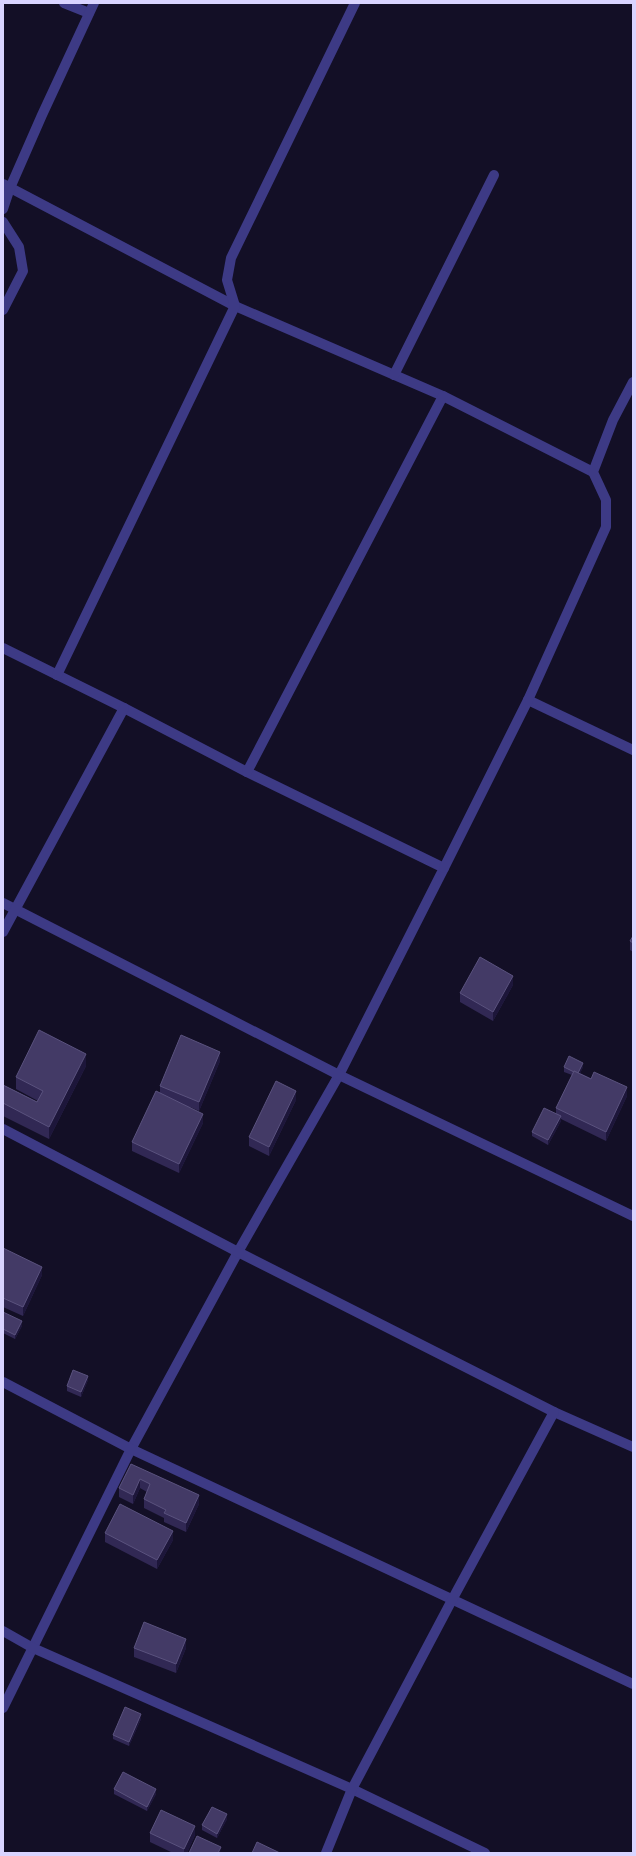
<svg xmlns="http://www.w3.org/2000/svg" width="636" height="1856" viewBox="0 0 636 1856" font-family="'Varela Round',sans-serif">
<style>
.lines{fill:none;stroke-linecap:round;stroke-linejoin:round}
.minor{stroke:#3d3a85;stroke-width:10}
.wall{fill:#312854}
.shaded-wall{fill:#1d163a}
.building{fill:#433a66;stroke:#5a527e}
</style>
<rect width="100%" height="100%" fill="#130f26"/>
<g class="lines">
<g class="minor">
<path d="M64 3 89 13"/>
<path d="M3 184 235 306 443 396"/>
<path d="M3 209 10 188 42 115 94 3"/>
<path d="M3 222 19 247 23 271 3 310"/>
<path d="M394 375 494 175"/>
<path d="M3 648 124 708 247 772 444 868 339 1075 238 1252 131 1449 3 1708"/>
<path d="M57 675 235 306 227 280 231 258 355 3"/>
<path d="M528 700 633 750"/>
<path d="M247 772 443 396 593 472"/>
<path d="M444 868 528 700 606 527V500L593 472 613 420 633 382"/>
<path d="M3 903 339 1075 633 1216"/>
<path d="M3 932 124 708"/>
<path d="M3 1129 238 1252 554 1412 633 1447"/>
<path d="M3 1382 131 1449 633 1684"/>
<path d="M3 1631 33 1648 352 1789 485 1853"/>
<path d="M326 1853 352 1789 452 1600 554 1412"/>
</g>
</g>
<g class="wall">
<path d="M633 936V952L630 950V941Z"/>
<path d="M513 985 493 1021 460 1002V993Z"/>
<path d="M220 1061 199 1111 190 1107 203 1123 179 1173 132 1151V1142L160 1093V1086Z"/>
<path d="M86 1066 49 1139 3 1116V1085L37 1102 38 1101 16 1089V1077Z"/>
<path d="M564 1067H583L580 1073 627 1096 606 1141 561 1119V1121L548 1145 532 1136V1132L556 1114V1108L572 1075 564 1072Z"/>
<path d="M296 1100 269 1156 249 1146V1137Z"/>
<path d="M3 1248 42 1275 23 1316 3 1307Z"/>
<path d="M3 1312 22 1326 15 1339 3 1333Z"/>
<path d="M88 1380 81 1397 67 1391V1386Z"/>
<path d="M131 1464 199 1504 186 1532 164 1522V1518L144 1508V1499L147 1492 140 1488 133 1504 119 1497V1488Z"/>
<path d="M105 1533 173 1540 157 1569 105 1542Z"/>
<path d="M134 1648H186L176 1673 134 1657Z"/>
<path d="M141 1719 129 1746 113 1739V1735Z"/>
<path d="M114 1789 156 1794 147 1811 114 1794Z"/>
<path d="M227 1819 217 1838 202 1830V1825Z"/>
<path d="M150 1833 195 1835 187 1853H173L150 1842Z"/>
</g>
<g class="shaded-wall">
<path d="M513 976V985L493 1021V1012Z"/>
<path d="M220 1052V1061L199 1111V1102Z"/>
<path d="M86 1054V1066L49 1139V1127Z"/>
<path d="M583 1063V1067L578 1078V1074Z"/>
<path d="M627 1087V1096L606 1141V1132Z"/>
<path d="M296 1091V1100L269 1156V1147Z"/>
<path d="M203 1114V1123L179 1173V1164Z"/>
<path d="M561 1116V1121L548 1145V1140Z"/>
<path d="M42 1267V1275L23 1316V1307Z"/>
<path d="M22 1321V1326L15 1339V1335Z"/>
<path d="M88 1376V1380L81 1397V1392Z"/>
<path d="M140 1479V1488L133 1504V1495Z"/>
<path d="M199 1495V1504L186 1532V1523Z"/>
<path d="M173 1531V1540L157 1569V1560Z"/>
<path d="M186 1639V1648L176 1673V1664Z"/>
<path d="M141 1714V1719L129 1746V1742Z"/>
<path d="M156 1789V1794L147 1811V1807Z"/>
<path d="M227 1814V1819L217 1838V1834Z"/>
<path d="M195 1826V1835L187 1853H184V1849Z"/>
<path d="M221 1847 220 1853H218Z"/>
</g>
<g class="building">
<path d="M633 936V943L630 941Z"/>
<path d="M480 957 513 976 493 1012 460 993Z"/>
<path d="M39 1030 86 1054 49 1127 3 1103V1085L37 1102 43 1091 16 1077Z"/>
<path d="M181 1035 220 1052 199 1102 160 1086Z"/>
<path d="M569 1056 583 1063 578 1073 574 1071V1072L564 1067Z"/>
<path d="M574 1071 591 1079 594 1072 627 1087 606 1132 556 1108Z"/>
<path d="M276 1081 296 1091 269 1147 249 1137Z"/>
<path d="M156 1091 203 1114 179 1164 132 1142Z"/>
<path d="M544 1108 561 1116 548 1140 532 1132Z"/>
<path d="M3 1248 42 1267 23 1307 3 1298Z"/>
<path d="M3 1312 22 1321 15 1335 3 1329Z"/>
<path d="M73 1370 88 1376 81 1392 67 1386Z"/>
<path d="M131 1464 199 1495 186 1523 164 1513 166 1510 144 1499 150 1484 140 1479 133 1495 119 1488Z"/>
<path d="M120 1504 173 1531 157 1560 105 1533Z"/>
<path d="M144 1622 186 1639 176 1664 134 1648Z"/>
<path d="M125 1707 141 1714 129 1742 113 1735Z"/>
<path d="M123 1772 156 1789 147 1807 114 1789Z"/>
<path d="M212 1807 227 1814 217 1834 202 1825Z"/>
<path d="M161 1810 195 1826 184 1849 150 1833Z"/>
<path d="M197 1836 221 1847 218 1853H189Z"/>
<path d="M257 1842 280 1853H252Z"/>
</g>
<rect width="636" height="1856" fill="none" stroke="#d9d4ff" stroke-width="8"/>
</svg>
